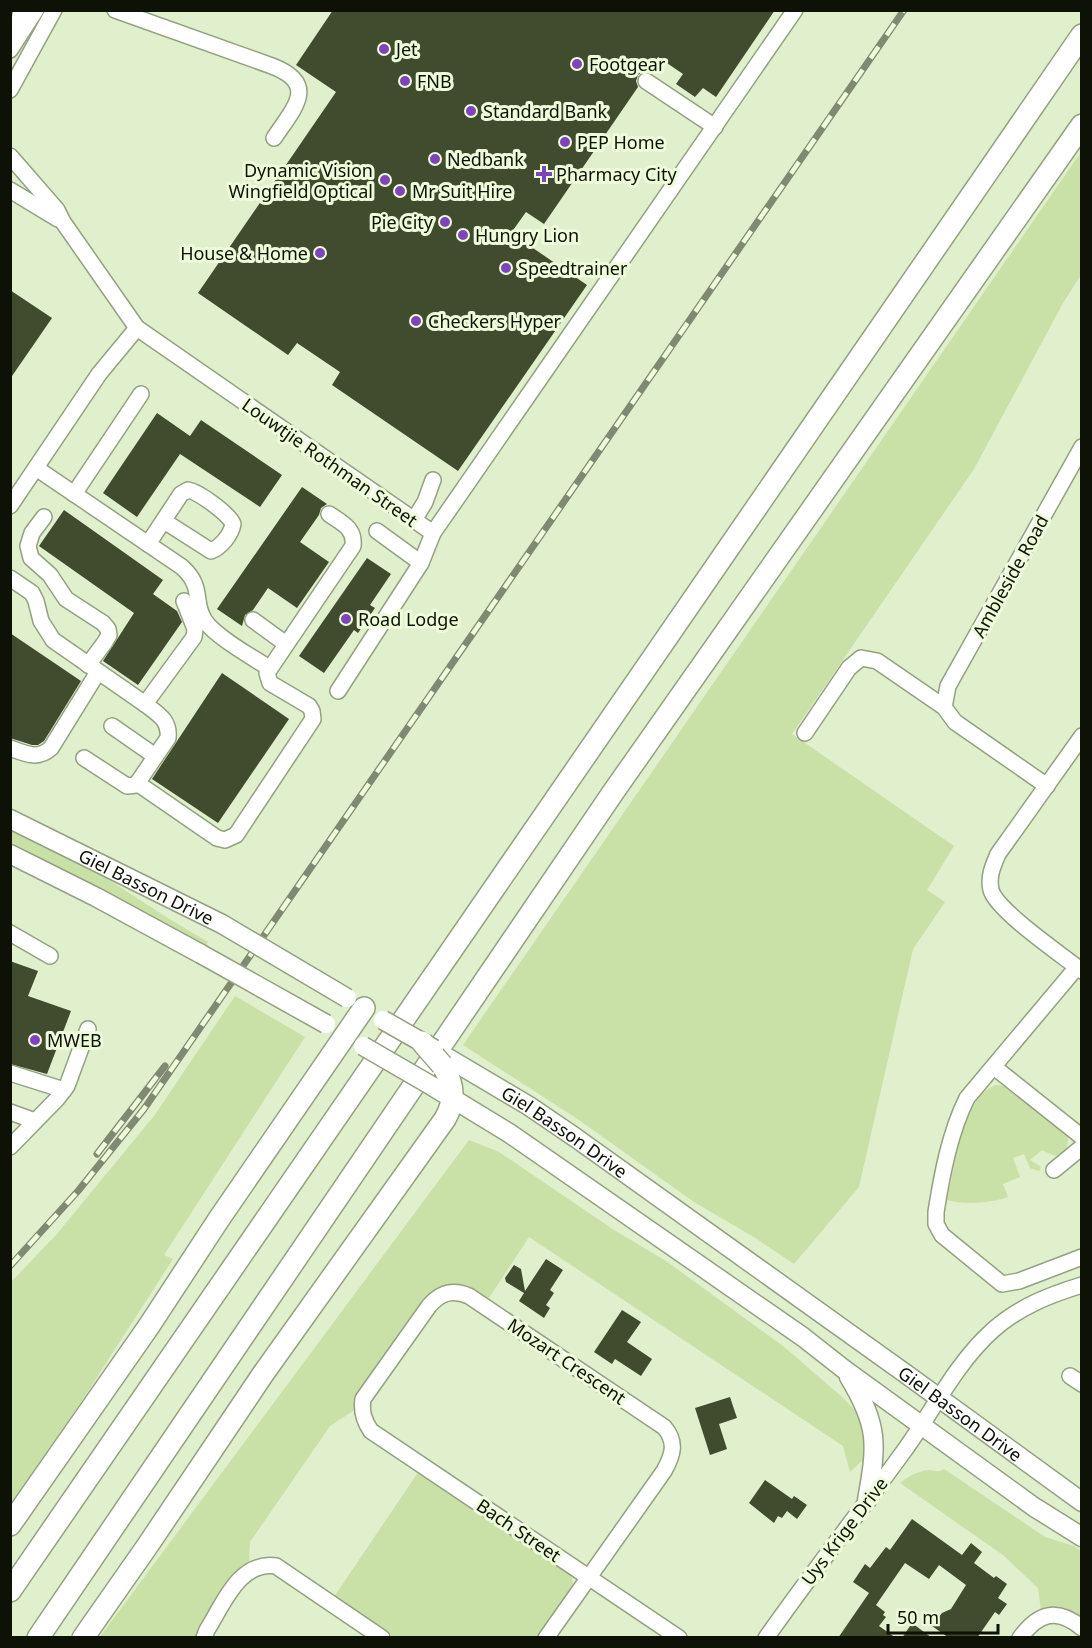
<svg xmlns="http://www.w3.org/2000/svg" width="1092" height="1648" viewBox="0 0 1092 1648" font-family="'Noto Sans',sans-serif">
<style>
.green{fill:#c9e0a7}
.building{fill:#414c2f}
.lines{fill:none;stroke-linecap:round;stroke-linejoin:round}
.minor-casing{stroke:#93a180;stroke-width:18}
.major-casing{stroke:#93a180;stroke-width:21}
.highway-casing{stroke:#93a180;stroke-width:24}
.minor{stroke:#fff;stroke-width:15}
.major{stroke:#fff;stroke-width:18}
.highway{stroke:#fff;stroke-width:21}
.rail-casing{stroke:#808a72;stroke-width:7}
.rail{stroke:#edfcd9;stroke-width:4.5;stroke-dasharray:14;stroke-linecap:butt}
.major-bridge-casing{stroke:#93a180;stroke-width:21;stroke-linecap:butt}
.highway-bridge-casing{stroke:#93a180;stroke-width:24;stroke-linecap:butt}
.major-bridge{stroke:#fff;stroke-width:18}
.highway-bridge{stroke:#fff;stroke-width:21}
.poi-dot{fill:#8044ba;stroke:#edfcd9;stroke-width:2}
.labels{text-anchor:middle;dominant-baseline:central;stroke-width:6;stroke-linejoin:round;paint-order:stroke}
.poi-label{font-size:18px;fill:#0d1106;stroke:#edfcd9;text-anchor:start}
.street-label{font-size:18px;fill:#0d1106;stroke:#edfcd9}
</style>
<rect width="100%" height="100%" fill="#e0efcc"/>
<g class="green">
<path d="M1081 152V275L1063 303 974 469 792 734 954 846 927 890 945 902 913 949 859 1187 794 1264 757 1239 694 1202 579 1120 463 1045Z"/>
<path d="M10 828 106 878 166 917 208 942 206 946 11 842Z"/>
<path d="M235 996 305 1037 164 1255 173 1259 79 1405 11 1504V1282L56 1235 154 1116Z"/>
<path d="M996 1085C1017 1085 1051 1121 1067 1135 1070 1146 1065 1153 1055 1156L1042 1150 1030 1160 1041 1167 1039 1171 1030 1168 1024 1154 1013 1158 1020 1177 1003 1184 1008 1197C991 1203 965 1205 947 1200 955 1170 962 1096 996 1085Z"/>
<path d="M469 1140 499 1152 614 1230 666 1261 783 1346 841 1396 855 1410 864 1427 866 1444 863 1460 850 1472 843 1446 529 1237 487 1301 443 1287 356 1409 330 1426 250 1542 249 1562 238 1574 198 1637 99 1638Z"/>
<path d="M944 1469 1045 1537 1074 1546 1081 1551V1618C1068 1609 1057 1606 1041 1610L1038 1588 1003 1555 900 1483C909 1476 918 1471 929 1470 936 1470 938 1473 944 1469Z"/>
<path d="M419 1471 571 1575 573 1584 572 1589 538 1637H394L334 1597Z"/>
</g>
<g class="building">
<path d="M333 10H775L716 97 703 88 695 97 676 84 683 74 658 57 648 72H642L638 75 636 81 638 87 544 224 526 212 511 233 587 285 458 471 332 385 340 372 297 343 288 355 198 293 336 92 296 65Z"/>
<path d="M10 290 52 318 10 379Z"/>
<path d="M157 413 190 436 201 420 282 475 260 507 180 454 137 517 103 493Z"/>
<path d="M302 487 327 504 321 508 319 515 300 542 329 562 297 608 268 588 253 610 245 615 242 626 217 609Z"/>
<path d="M64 510 163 580 153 594 177 611 182 622 138 685 103 661 134 613 39 546Z"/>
<path d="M367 558 391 574 370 605 375 608 358 633 354 630 324 673 299 656Z"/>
<path d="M10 633 81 681 44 741 38 745H32L10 738Z"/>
<path d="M222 673 289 719 218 823 152 779Z"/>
<path d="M10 961 38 971 28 996 71 1011 47 1074 10 1064Z"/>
<path d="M546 1259 563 1270 550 1290 554 1293 546 1305 550 1308 544 1318 519 1301 524 1293 506 1282 505 1278 514 1265 521 1269 525 1291Z"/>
<path d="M622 1310 641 1322 627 1342 652 1359 641 1376 615 1359 612 1364 594 1352Z"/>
<path d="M730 1397 737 1418 719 1424 727 1449 710 1455 695 1408Z"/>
<path d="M765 1480 792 1499 794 1496 807 1505 797 1519 787 1511 782 1518 778 1516 774 1523 749 1503Z"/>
<path d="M912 1519 962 1555 971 1543 982 1552 974 1563 994 1578 996 1576 1007 1584 998 1598 1007 1604 999 1615 995 1612 977 1638H949L932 1626 942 1613 951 1609 966 1585 939 1565 929 1579 905 1563 876 1605 885 1612 883 1615 886 1617 879 1626 896 1638H838L869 1593 853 1582 865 1564 870 1568 886 1547 890 1550Z"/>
<path d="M912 1623 932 1638H902Z"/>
</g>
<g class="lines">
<g class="minor-casing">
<g id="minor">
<path d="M115 10 272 66C319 84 294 108 274 138"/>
<path d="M16 35 21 10"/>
<path d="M10 50 36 10"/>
<path d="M646 81 715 127"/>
<path d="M10 90 54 10"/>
<path d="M10 156 57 210 63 222 137 328 433 533"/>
<path d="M10 190 58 219"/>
<path d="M36 468 182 567C205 588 192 602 205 621 216 637 252 657 269 668"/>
<path d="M74 494 141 394"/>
<path d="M10 506 99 374 137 328"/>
<path d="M44 517 32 533 28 546 31 558 50 575 66 599 103 623 108 629 109 635 105 642 88 665"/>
<path d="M414 520 425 502 433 480"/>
<path d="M377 531 421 563"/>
<path d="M148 544 181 494 188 490C199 492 229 514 233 524 231 535 221 547 211 551L164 521"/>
<path d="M10 578 32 593 36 601 41 621 53 640 145 704 194 637 195 629 184 601"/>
<path d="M253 620 286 644"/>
<path d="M338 691 421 563 433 533 795 10"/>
<path d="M944 707 948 686 1082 447"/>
<path d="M112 726 155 756"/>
<path d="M805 733 849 668 861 658 877 661 944 707 955 722 1047 786"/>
<path d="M1082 736 998 854C993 866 988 876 991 890 997 911 1062 955 1082 971"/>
<path d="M10 748C26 754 38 760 51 748L98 672"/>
<path d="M84 758 127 786 136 785 168 738C170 720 158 714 145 704"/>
<path d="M137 783 217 838 225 840 236 835 313 719 312 711 309 706 270 683 267 673 353 546C355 528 342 523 329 514"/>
<path d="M10 933 50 956"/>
<path d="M1077 967 967 1098C950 1132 942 1174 936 1212V1224L942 1235 1002 1284 1019 1281 1082 1257"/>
<path d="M994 1067 1082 1137"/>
<path d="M10 1073 64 1090"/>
<path d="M10 1112 35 1121"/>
<path d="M10 1147 57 1099 67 1086 88 1029"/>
<path d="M1054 1170 1082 1147"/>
<path d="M1070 1376 1082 1384"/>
<path d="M204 1638 207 1630C224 1603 239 1561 276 1566L382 1638"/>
<path d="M546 1638 664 1471C673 1455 677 1442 664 1427L469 1296C453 1289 441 1292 429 1306L363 1399C361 1412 364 1421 371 1431L679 1638"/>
<path d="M766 1638C811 1574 859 1513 904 1451 933 1411 956 1363 993 1330 1019 1307 1049 1295 1082 1285"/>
<path d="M1020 1638C1038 1613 1057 1607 1082 1628"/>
</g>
</g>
<g class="major-casing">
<g id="major">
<path id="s1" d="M10 819 222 924"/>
<path d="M10 854 96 897 201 954"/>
<path id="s2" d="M448 1058 529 1106 576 1138 906 1374 1082 1502"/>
<path d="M432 1086 509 1133 803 1337 845 1370 1034 1507 1082 1537"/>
<path d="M849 1377C879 1426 877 1445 867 1500"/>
</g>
</g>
<g class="highway-casing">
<g id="highway">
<path d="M10 1525 149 1326 219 1219 364 1008"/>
<path d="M10 1591C366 1072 725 554 1082 35"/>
<path d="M38 1638 614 791 1082 125"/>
<path d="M83 1638 148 1545 263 1374 445 1119C456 1100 454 1083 442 1065"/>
</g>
</g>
<use href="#minor" class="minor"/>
<use href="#major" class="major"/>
<use href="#highway" class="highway"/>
<g class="rail-casing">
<g id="rail">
<path d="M97 1154 165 1066"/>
<path d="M10 1266 78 1191 144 1109 904 10"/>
</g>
</g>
<use href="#rail" class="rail"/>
<g class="major-bridge-casing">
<g id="major-bridge">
<path d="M222 924 347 998"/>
<path d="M201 954 326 1024"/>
<path d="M383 1020 434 1049"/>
<path d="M363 1046 432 1086"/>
</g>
</g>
<g class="highway-bridge-casing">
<path id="highway-bridge" d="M422 1042 442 1065"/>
</g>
<use href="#major-bridge" class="major-bridge"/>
<use href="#highway-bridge" class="highway-bridge"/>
</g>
<g class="poi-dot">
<circle cx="384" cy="49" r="6"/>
<circle cx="577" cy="64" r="6"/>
<circle cx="405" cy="81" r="6"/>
<circle cx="471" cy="111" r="6"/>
<circle cx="565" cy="142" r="6"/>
<circle cx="435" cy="159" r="6"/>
<path d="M541 165h6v6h6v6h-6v6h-6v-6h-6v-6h6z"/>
<circle cx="385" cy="180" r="6"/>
<circle cx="400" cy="191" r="6"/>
<circle cx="445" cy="222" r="6"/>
<circle cx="463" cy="235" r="6"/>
<circle cx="320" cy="253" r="6"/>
<circle cx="506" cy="268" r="6"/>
<circle cx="416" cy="321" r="6"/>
<circle cx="346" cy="619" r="6"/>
<circle cx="35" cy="1040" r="6"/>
</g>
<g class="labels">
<g class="poi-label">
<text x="396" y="49">Jet</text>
<text x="589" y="64">Footgear</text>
<text x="417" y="81">FNB</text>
<text x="483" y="111">Standard Bank</text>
<text x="577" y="142">PEP Home</text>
<text x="447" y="159">Nedbank</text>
<text x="373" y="170" text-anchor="end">Dynamic Vision<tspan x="373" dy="21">Wingfield Optical</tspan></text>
<text x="556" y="174">Pharmacy City</text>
<text x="412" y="191">Mr Suit Hire</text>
<text x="433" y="222" text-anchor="end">Pie City</text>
<text x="475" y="235">Hungry Lion</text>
<text x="308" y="253" text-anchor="end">House &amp; Home</text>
<text x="518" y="268">Speedtrainer</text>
<text x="428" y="321">Checkers Hyper</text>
<text x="358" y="619">Road Lodge</text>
<text x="47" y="1040">MWEB</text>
</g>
<g class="street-label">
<text transform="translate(330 462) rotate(35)">Louwtjie Rothman Street</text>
<text transform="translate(1010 576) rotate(-61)">Ambleside Road</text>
<text stroke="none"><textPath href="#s1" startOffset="152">Giel Basson Drive</textPath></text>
<text stroke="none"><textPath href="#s2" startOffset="138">Giel Basson Drive</textPath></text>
<text transform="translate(567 1361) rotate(34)">Mozart Crescent</text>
<text stroke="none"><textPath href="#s2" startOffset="624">Giel Basson Drive</textPath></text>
<text transform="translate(519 1530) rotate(34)">Bach Street</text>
<text transform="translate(844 1531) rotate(-53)">Uys Krige Drive</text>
</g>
</g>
<rect width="1092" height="1648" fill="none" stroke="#0d1106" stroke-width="24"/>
<path d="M888 1624v9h110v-9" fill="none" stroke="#0d1106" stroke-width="3"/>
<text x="897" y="1624" font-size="18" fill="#0d1106" stroke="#edfcd9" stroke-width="4.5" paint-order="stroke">50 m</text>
</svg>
